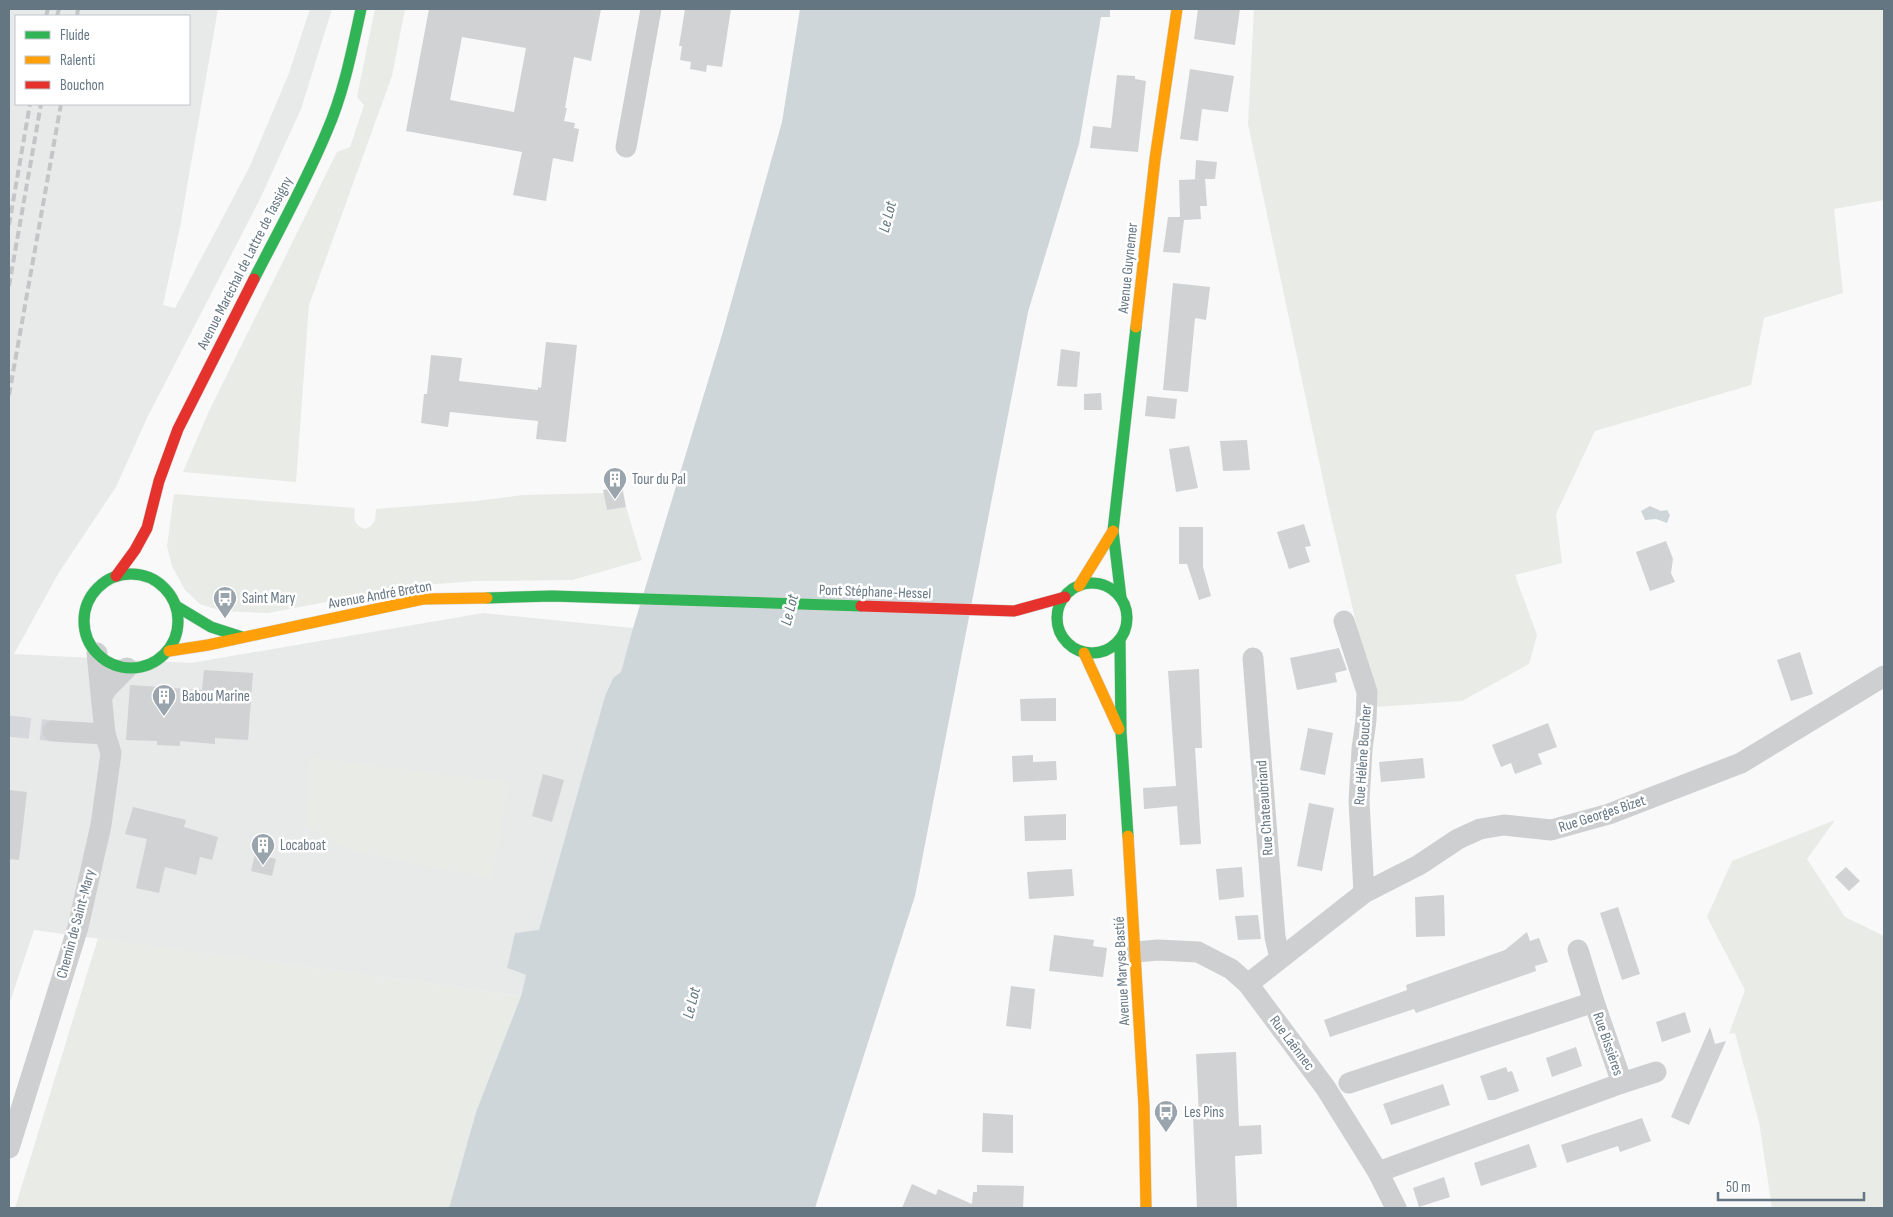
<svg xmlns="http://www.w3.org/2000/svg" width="1893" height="1217" viewBox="0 0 1893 1217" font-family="'Sofia Sans Condensed',sans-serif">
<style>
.built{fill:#e8e9e9;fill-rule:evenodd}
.green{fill:#e8ebe6}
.water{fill:#ced6d9}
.building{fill:#d0d2d3;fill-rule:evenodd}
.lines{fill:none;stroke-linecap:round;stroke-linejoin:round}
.street-tunnel{stroke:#d4d8dc;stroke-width:21;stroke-dasharray:21 11;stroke-linecap:butt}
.fast-casing{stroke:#d5d6d7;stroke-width:12}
.slow-casing{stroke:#d5d6d7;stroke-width:12}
.jam-casing{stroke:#d5d6d7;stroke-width:12}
.street{stroke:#cecfd0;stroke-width:21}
.fast{stroke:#30b455;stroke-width:11}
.slow{stroke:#ff9f0a;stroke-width:11}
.jam{stroke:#e5322d;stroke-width:11}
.rail{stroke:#c3c5c6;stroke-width:4;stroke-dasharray:8 4;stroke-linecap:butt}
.labels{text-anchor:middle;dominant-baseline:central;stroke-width:5;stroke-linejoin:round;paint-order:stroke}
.street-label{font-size:15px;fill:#657683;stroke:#fff}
.poi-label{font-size:15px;fill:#657683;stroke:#fff;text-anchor:start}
.water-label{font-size:16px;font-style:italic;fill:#60757c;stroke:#fff}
</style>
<rect width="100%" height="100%" fill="#f9f9f9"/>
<path class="built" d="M9 9H218L180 227 163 305 175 308 249 168 289 73 310 9H332L301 109 260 199 147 418 116 487 58 574 14 654 191 663 483 613 633 628 621 673 613 678 605 696 539 931 515 933 507 968 526 975 521 996 34 930 9 1005ZM16 16H189V104H16Z"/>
<g class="green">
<path d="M375 9H405L392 76 309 305 296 482 183 472 209 411 337 152 350 147 364 105 357 97Z"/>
<path d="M1254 9H1884V200L1834 209 1843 293 1764 318 1751 385 1595 431 1556 514 1562 563 1515 575 1537 635 1529 664 1462 701 1376 707 1329 508 1248 124Z"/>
<path d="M604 493 607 510 626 507 642 560 572 580 477 581 410 586 268 613 221 611 200 604 185 590 172 566 167 546 174 494 355 508C353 518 354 526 365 529L370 527 375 521 376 509 476 501 523 495Z"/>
<path d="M310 757 509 782 492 879 354 852 306 827Z"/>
<path d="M1835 820 1807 859 1845 917 1884 936V1208H1772L1759 1122 1735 1033 1729 1034 1745 990 1707 917 1732 861Z"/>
<path d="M98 938 521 996 476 1112 449 1208H15Z"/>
</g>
<g class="water">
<path d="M800 9H1110V17H1101L1079 144 1028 312 915 896 815 1208H449L476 1112 521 996 526 975 507 968 515 933 539 930 605 696 613 678 621 672 633 628 722 335 782 122Z"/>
<path d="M1650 506 1661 511 1667 510 1670 515 1667 523 1656 519 1645 520 1641 511Z"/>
</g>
<g class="building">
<path d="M429 9H601L591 61 574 57 565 108H567L564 121 575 123 574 128 579 129 573 162 553 158 546 201 513 195 522 152 406 131ZM462 37 526 48 514 112 450 100Z"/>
<path d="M685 9H731L722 67 707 65 706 72 690 69 691 62 680 60 682 46H679Z"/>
<path d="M1198 9H1240L1235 45 1194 39Z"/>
<path d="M1190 69 1234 76 1228 112 1202 109 1198 141 1180 139Z"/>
<path d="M1117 75 1135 76V79L1146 81 1138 152 1090 148 1093 126 1111 128Z"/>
<path d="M1196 160 1217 162 1215 179H1205L1207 206H1200L1201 219 1184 220 1180 253 1163 252 1168 217H1180L1179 180 1201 179H1195Z"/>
<path d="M1173 283 1210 287 1206 320 1195 318 1188 392 1163 390Z"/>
<path d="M546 342 577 345 566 442 536 439 538 421 450 412 448 427 421 423 424 394H427L431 355 462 358 459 381 538 390V387L541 388Z"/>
<path d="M1061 349 1080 352 1077 387 1057 386Z"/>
<path d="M1101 393 1102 410H1084V394Z"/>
<path d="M1147 396 1177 399 1175 419 1145 416Z"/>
<path d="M1247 440 1250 470 1223 471 1220 441Z"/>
<path d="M1189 446 1198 488 1176 492 1169 449Z"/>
<path d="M622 486 626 507 607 510 603 490Z"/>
<path d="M1304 524 1311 546 1305 547 1310 562 1289 569 1277 532Z"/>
<path d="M1179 527H1203V567L1211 596 1199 600 1187 564H1179Z"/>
<path d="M1666 541 1673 559 1671 573 1675 582 1650 591 1636 552Z"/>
<path d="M1339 648 1347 670 1335 673 1337 682 1297 690 1290 658Z"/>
<path d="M1800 652 1813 694 1791 701 1777 660Z"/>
<path d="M1199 669 1202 748H1195L1201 844 1180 845 1177 806 1144 809 1143 788 1176 786 1168 671Z"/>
<path d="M204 670 253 673 248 740 215 738V744L180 741V746L157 745V741L126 740 130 685 202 690Z"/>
<path d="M1056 698V721H1021L1020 699Z"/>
<path d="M1548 723 1557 747 1538 754 1542 764 1515 774 1511 763 1501 767 1492 745Z"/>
<path d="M1308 728 1333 733 1325 775 1300 770Z"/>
<path d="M1033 755V762L1056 761 1057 780 1013 782 1012 756Z"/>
<path d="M1423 758 1425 778 1381 782 1379 762Z"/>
<path d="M543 774 564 780 552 822 532 816Z"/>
<path d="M9 790 27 792 19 860 9 859Z"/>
<path d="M1309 803 1334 808 1322 871 1297 866Z"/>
<path d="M133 807 186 820 184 827 218 837 212 860 200 857 196 875 165 867 159 893 136 888 147 839 125 834Z"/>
<path d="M1066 814V840L1025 841 1024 816Z"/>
<path d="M255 854 276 859 272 876 251 871Z"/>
<path d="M1242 867 1244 897 1219 900 1216 869Z"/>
<path d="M1846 867 1860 881 1849 891 1835 877Z"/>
<path d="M1072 869 1074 896 1029 899 1027 872Z"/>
<path d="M1444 895 1445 936 1416 937 1415 897Z"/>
<path d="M1618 907 1640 974 1622 980 1600 913Z"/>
<path d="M1258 915 1261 939 1238 940 1235 916Z"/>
<path d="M1527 932 1530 941 1539 938 1548 962 1535 966 1536 971 1416 1013 1414 1009 1330 1037 1324 1020 1407 990 1406 985 1505 950Z"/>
<path d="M1054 935 1094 940 1093 946 1107 948 1103 977 1049 971Z"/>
<path d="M1011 986 1035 989 1031 1029 1006 1026Z"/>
<path d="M1685 1012 1691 1032 1662 1042 1656 1022Z"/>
<path d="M1710 1027 1715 1044 1726 1041 1689 1125 1671 1117Z"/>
<path d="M1576 1047 1582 1066 1552 1077 1546 1058Z"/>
<path d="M1236 1052 1239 1126 1261 1125 1262 1154 1235 1156 1237 1208H1197L1193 1116 1199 1115 1196 1054Z"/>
<path d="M1506 1067 1508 1072 1512 1071 1519 1091 1494 1100H1488L1480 1076Z"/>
<path d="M1443 1084 1450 1105 1391 1125 1383 1104Z"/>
<path d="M983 1113 1013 1115V1153L982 1152Z"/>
<path d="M1642 1118 1651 1141 1620 1152 1618 1146 1567 1163 1561 1145Z"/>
<path d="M1529 1144 1537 1167 1481 1186 1474 1163Z"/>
<path d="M1444 1177 1450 1197 1419 1207 1413 1188Z"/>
<path d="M912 1184 936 1195 938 1189 972 1204 973 1192H977V1185L1024 1186 1023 1208H902Z"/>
</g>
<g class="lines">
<path class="street-tunnel" d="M9 726 53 731"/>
<g class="fast-casing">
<g id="fast">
<path d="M254 279C279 230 306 182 327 131 344 92 352 50 361 9"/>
<circle cx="131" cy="621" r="47"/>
<circle cx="1092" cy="618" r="35"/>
<path d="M487 598 552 596 861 606"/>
<path d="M1121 598 1113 531 1136 327"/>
<path d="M176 606 211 627 242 637"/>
<path d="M1120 640 1121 732 1128 836"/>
</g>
</g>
<g class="slow-casing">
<g id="slow">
<path d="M1136 327 1155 159 1177 9"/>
<path d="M1079 586 1113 531"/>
<path d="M169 651 208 645 423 599 487 598"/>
<path d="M1084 653 1119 729"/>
<path d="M1128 836 1144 1107 1146 1208"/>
</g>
</g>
<g class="jam-casing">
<g id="jam">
<path d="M116 576 135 550 147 528 159 481 178 429 254 279"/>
<path d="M861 606 1014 611 1065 597"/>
</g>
</g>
<g class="street">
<path d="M626 147 651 9"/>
<path d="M1344 621 1367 692 1366 720 1362 749 1359 801 1364 893"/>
<path d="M1253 658 1275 937 1280 958"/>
<path d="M102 696 108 687 127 668"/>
<path d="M53 731 105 734"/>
<path d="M1578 950 1594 1002"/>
<path d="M1136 952 1158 950 1198 952 1231 969 1248 984 1325 1087 1378 1172 1396 1208"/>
<path d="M1248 984 1364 893 1419 865 1458 839 1480 829 1504 825 1551 830 1609 814 1741 763 1884 676"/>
<path d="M1349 1083 1594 1002 1622 1083 1378 1172"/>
<path d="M1622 1083 1656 1072"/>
<path d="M9 1148 78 927 101 825 111 753 105 734 97 653"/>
</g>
<use href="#fast" class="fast"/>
<use href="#slow" class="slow"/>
<use href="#jam" class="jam"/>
<g class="rail">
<path d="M46 16 48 9"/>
<path d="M57 16 59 9"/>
<path d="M77 16 78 9"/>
<path d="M9 225 30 104"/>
<path d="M9 286 41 104"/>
<path d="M9 395 61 104"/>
</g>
</g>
<defs>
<g id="building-pin" transform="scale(1.25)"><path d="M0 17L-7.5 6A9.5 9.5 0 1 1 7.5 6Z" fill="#99a4ac" stroke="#fff"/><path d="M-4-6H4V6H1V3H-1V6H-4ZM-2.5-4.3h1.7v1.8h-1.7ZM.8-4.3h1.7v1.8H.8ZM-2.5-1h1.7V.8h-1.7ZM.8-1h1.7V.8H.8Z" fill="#fff"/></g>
<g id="bus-pin" transform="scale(1.25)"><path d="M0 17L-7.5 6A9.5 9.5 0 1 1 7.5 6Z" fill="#99a4ac" stroke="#fff"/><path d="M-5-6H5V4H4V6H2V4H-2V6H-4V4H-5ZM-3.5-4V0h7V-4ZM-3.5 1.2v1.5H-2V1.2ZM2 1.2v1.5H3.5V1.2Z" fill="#fff"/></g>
</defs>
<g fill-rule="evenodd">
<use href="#building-pin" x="615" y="479"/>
<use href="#bus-pin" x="225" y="598"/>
<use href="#building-pin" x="164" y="696"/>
<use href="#building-pin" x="263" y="845"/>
<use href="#bus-pin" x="1166" y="1112"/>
</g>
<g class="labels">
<g class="street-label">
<text transform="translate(245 263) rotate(-63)">Avenue Maréchal de Lattre de Tassigny</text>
<text transform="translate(1128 268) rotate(-84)">Avenue Guynemer</text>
<text transform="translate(875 592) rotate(2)">Pont Stéphane-Hessel</text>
<text transform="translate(380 595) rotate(-10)">Avenue André Breton</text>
<text transform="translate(1363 755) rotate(-86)">Rue Hélène Boucher</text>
<text transform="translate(1265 808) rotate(-94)">Rue Chateaubriand</text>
<text transform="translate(1602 814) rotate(-18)">Rue Georges Bizet</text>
<text transform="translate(76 924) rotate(-75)">Chemin de Saint-Mary</text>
<text transform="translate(1122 971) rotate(-93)">Avenue Maryse Bastié</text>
<text transform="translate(1292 1043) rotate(53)">Rue Laënnec</text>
<text transform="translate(1608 1044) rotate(71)">Rue Bissières</text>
</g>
<g class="poi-label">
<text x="632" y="479">Tour du Pal</text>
<text x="242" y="598">Saint Mary</text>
<text x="182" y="696">Babou Marine</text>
<text x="280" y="845">Locaboat</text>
<text x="1184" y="1112">Les Pins</text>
</g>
<g class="water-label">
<text transform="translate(888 217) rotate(-76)">Le Lot</text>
<text transform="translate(790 610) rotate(-76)">Le Lot</text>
<text transform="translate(692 1003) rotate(-76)">Le Lot</text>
</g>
</g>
<rect width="1893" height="1217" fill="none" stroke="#657683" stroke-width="20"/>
<rect x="15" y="15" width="175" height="90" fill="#ffffff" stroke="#c1c8cd"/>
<rect x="25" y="31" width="25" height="8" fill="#30b455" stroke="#c1c8cd"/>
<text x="60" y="40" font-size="15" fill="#657683">Fluide</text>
<rect x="25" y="56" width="25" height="8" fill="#ff9f0a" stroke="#c1c8cd"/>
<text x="60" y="65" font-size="15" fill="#657683">Ralenti</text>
<rect x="25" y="81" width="25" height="8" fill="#e5322d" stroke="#c1c8cd"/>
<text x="60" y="90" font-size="15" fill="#657683">Bouchon</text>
<path d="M1718 1192v8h146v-8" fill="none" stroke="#657683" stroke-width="2.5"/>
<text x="1726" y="1192" font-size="15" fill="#657683" stroke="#ffffff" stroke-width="4" paint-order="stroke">50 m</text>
</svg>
